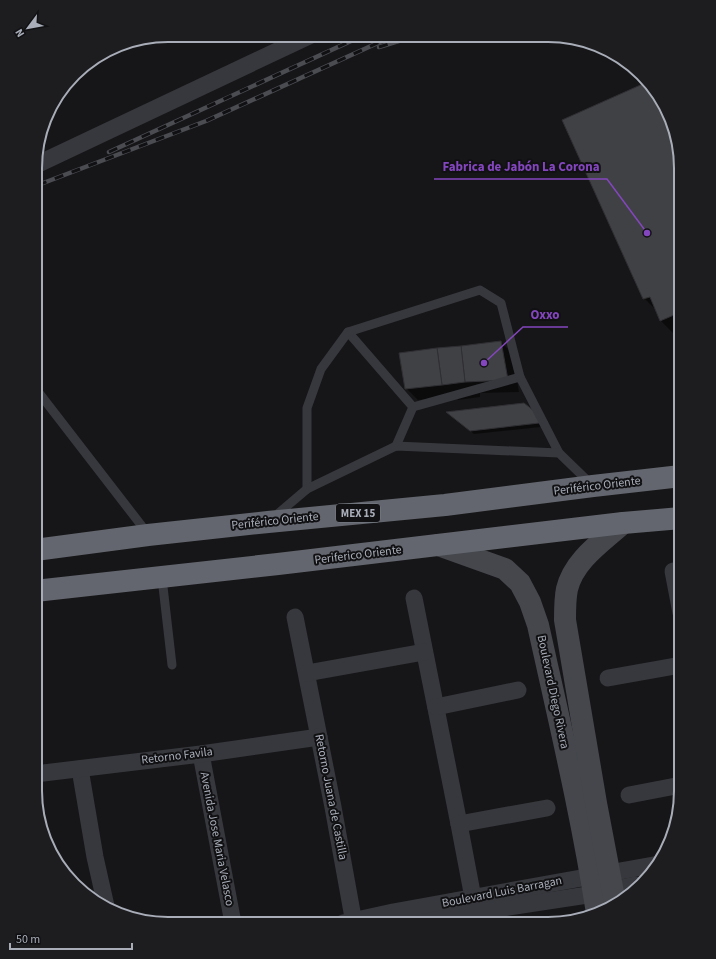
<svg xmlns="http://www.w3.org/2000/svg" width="716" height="959" viewBox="0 0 716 959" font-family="'Source Sans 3',sans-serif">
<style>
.shadow{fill:#0007}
.building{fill:#404145;stroke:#303034}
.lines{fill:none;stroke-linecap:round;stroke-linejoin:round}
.lane{stroke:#37383d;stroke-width:9}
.street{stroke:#37383d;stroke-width:17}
.secondary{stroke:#45474d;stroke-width:22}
.highway{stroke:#63666e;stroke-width:22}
.rail-casing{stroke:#4a4c52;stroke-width:4.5}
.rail{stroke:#111113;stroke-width:3;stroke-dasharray:9;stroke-linecap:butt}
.labels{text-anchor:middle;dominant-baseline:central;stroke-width:4;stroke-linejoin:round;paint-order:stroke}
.shield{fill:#111113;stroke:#7b7e86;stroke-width:1}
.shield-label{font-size:11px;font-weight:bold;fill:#a8adb8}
.street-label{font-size:12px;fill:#a8adb8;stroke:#111113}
.rim{fill:none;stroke:#a8adb8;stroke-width:2}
.leader{fill:none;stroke:#8446be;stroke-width:1.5}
.callout-dot{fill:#8446be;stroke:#111113;stroke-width:1.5}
.callout-label{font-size:13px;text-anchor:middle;font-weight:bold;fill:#8446be;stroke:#111113;stroke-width:4;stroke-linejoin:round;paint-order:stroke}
</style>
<rect width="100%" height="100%" fill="#161618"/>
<g class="shadow">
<path d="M646 83 667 109 681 168V334L676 336 661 321 656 310 644 298 563 121Z"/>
<path d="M501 342 513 354 519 392 480 393V397L458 400 455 396 418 400 406 388Z"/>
<path d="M524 404 550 426 474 434 448 413Z"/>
</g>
<g class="building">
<path d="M645 83 667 109 681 168V312L660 321 650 297 643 299 562 120Z"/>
<path d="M501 341 508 380 465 382 461 346Z"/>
<path d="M461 346 465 382 442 385 437 348Z"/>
<path d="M437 348 442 385 405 389 399 353Z"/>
<path d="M524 403 548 422 470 431 446 412Z"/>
</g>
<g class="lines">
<g class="lane">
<path d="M348 332 413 407"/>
<path d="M36 389 148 534"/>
<path d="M396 446 413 407 520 377 559 453"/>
<path d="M307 489V408L321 369 348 332 480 290 501 303 520 377"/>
<path d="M274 517 307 489 396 446 559 453 592 485"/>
<path d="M162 578 172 665"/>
</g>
<g class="street">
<path d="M36 165 311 35"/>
<path d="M673 571 681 613"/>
<path d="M414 598 459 824 478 924"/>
<path d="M295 617 333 807 354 923"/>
<path d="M307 673 424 652"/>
<path d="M608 678 681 665"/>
<path d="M436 707 518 690"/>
<path d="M201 754 233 923"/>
<path d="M80 769 95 857 106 906"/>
<path d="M35 774 201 754 319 737"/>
<path d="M629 795 681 785"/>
<path d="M459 824 547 808"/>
<path d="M343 923 393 912 659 864"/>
<path d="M416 924 476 912 594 894 635 885"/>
</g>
<g class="secondary">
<path d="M438 545 505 569 520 583 530 602 538 625C559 720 582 816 597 913"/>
<path d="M615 903 596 803 565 620C565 610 565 598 567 589 574 560 602 542 623 523"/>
</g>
<g class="highway">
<path d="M35 550 148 535 268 522 445 505 593 486 681 476"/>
<path d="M35 591 278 564 623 523 681 518"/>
</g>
<g class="rail-casing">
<g id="rail">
<path d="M379 47 415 36"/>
<path d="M109 152 362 36"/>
<path d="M38 185 206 121 393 36"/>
</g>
</g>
<use href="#rail" class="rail"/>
</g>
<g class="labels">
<rect class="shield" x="336" y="504" width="44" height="18" rx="3"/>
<g class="shield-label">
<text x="358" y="513">MEX 15</text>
</g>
<g class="street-label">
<text transform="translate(597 486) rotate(-7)">Periférico Oriente</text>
<text transform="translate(275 521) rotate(-6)">Periférico Oriente</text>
<text transform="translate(358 555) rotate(-7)">Periferico Oriente</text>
<text transform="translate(553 692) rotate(78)">Boulevard Diego Rivera</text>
<text transform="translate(177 756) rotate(-7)">Retorno Favila</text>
<text transform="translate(331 797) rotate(79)">Retorno Juana de Castilla</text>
<text transform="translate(217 839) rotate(79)">Avenida Jose Maria Velasco</text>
<text transform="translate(502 892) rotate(-11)">Boulevard Luis Barragan</text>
</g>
</g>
<path d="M0 0H716V959H0ZM168 42H548A126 126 0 0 1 674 168V791A126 126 0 0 1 548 917H168A126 126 0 0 1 42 791V168A126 126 0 0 1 168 42Z" fill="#1d1d20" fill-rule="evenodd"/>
<path class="rim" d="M168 42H548A126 126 0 0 1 674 168V791A126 126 0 0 1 548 917H168A126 126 0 0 1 42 791V168A126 126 0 0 1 168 42Z"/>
<path class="leader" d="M647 233L607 179H434M484 363L523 327H568"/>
<g class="callout-dot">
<circle cx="647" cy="233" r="4"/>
<circle cx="484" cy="363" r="4"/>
</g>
<g class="callout-label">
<text x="521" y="171">Fabrica de Jabón La Corona</text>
<text x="545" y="319">Oxxo</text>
</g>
<g transform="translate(28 28) rotate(238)" stroke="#111113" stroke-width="3" paint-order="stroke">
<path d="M0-3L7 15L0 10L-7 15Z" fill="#a8adb8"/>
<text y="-6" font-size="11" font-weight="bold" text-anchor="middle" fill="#a8adb8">N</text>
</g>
<path d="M10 943v6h122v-6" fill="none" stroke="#a8adb8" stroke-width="2"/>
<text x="16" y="943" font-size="12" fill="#a8adb8" stroke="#111113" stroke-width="3" paint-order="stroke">50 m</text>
</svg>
